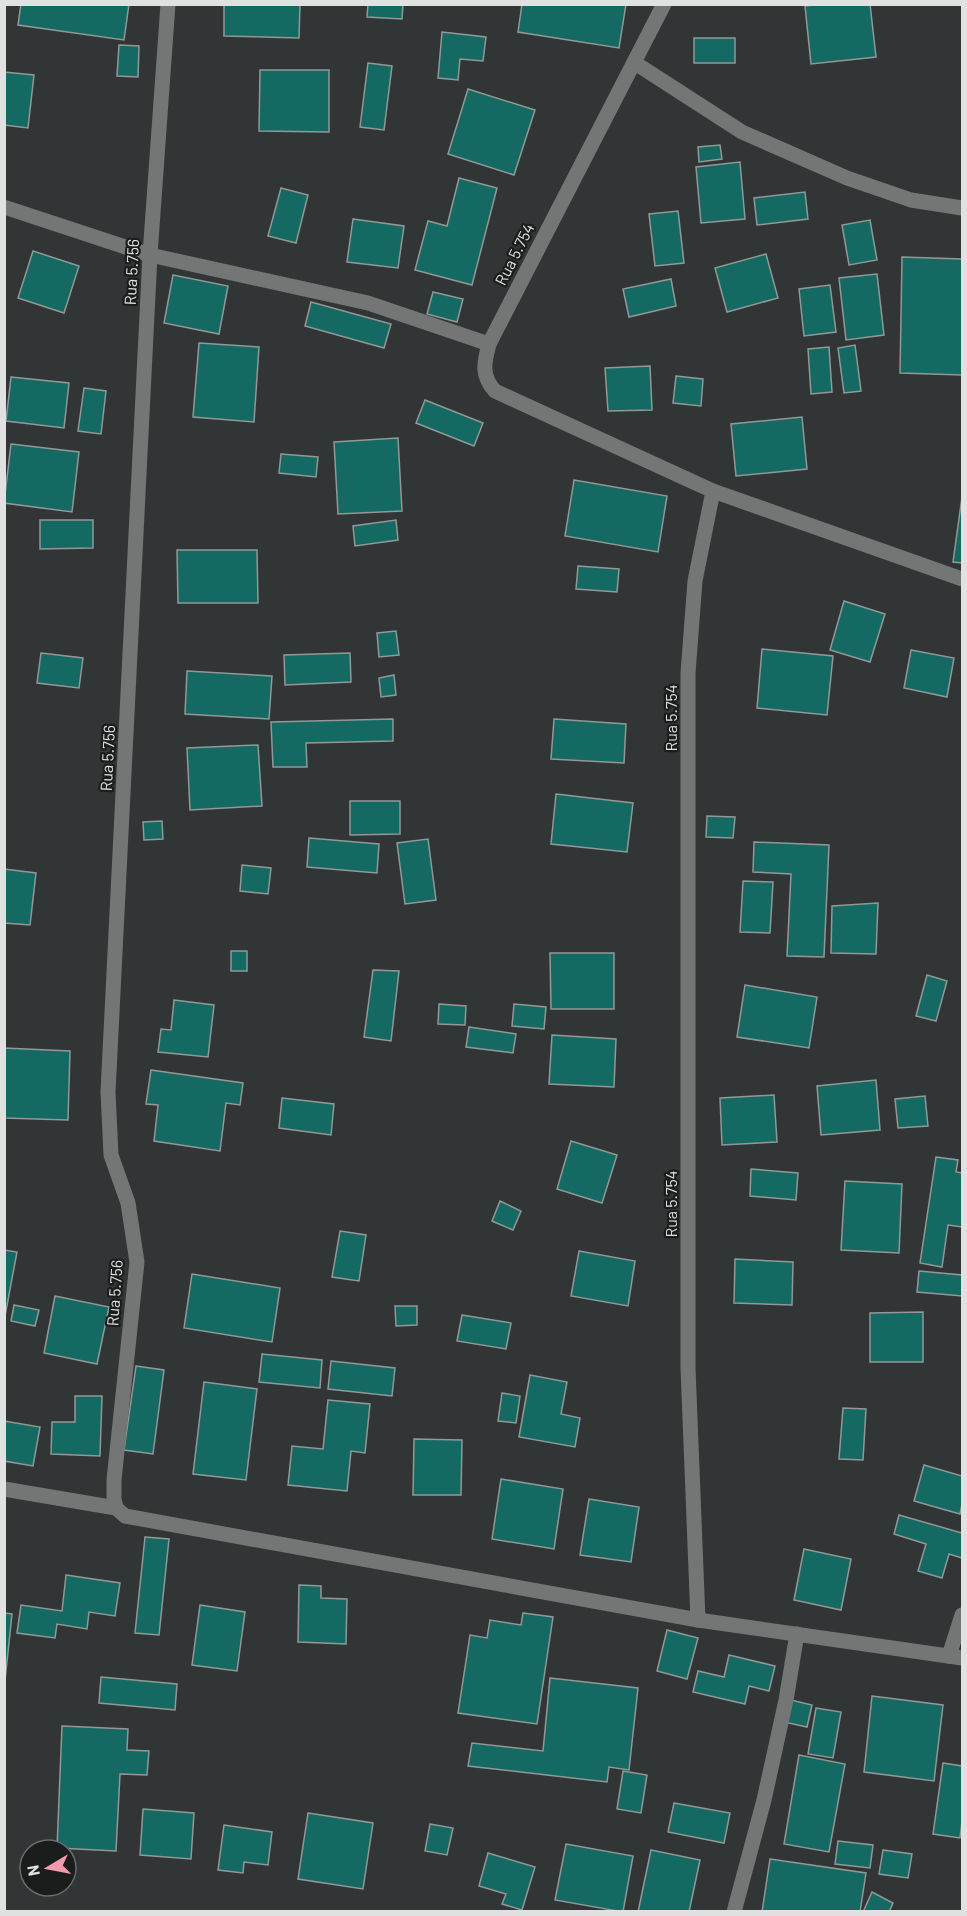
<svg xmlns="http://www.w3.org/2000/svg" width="967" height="1916" viewBox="0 0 967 1916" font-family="Barlow,sans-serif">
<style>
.building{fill:#146a62;stroke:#939796;stroke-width:1.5}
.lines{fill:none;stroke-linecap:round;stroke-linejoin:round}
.minor{stroke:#747676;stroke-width:15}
.labels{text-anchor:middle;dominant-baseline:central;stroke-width:4.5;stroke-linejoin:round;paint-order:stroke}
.street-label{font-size:16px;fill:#e0e2e2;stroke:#1b1d1c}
</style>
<rect width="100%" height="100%" fill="#323535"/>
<g class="building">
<path d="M21 4H129L124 40 18 25Z"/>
<path d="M224 4H300L299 38 224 36Z"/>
<path d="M368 4H403L402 19 367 17Z"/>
<path d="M522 4H626L619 48 518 32Z"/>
<path d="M820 4H870L876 57 811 64 805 6Z"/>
<path d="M442 32 486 37 483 61 460 59 458 80 438 78Z"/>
<rect x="694" y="38" width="41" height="25"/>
<path d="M119 45 139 46 138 77 117 76Z"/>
<path d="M368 63 392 66 384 130 360 127Z"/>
<path d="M260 70H329V132L259 131Z"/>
<path d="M4 72 34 75 28 128 4 125Z"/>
<path d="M468 89 535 110 514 175 448 154Z"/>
<path d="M720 145 722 159 699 162 698 147Z"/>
<path d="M740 162 745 219 701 223 696 167Z"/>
<path d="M459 178 497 188 472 285 415 270 428 221 447 226Z"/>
<path d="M281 188 308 195 296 243 268 236Z"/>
<path d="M805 192 808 219 757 225 754 198Z"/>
<path d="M678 211 684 263 655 266 649 214Z"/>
<path d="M353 219 404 226 398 268 347 262Z"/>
<path d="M870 220 877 260 849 265 842 225Z"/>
<path d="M33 251 79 266 64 313 18 298Z"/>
<path d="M766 254 778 298 727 312 715 268Z"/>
<path d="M902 257 962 259V375L900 373Z"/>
<path d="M877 274 884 335 846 340 839 278Z"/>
<path d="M173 275 228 286 219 334 164 323Z"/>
<path d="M671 279 676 306 629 317 623 289Z"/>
<path d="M830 285 836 332 804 336 799 289Z"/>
<path d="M433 292 463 299 457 322 427 314Z"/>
<path d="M311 302 391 324 384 348 305 326Z"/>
<path d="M199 343 259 347 254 422 193 417Z"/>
<path d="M855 345 861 391 844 393 838 348Z"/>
<path d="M829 347 832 392 811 394 808 349Z"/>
<path d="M650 366 652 410 608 411 605 368Z"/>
<path d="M676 376 703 379 701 406 673 403Z"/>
<path d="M11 377 69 383 64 428 6 421Z"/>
<path d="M84 388 106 391 101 434 78 431Z"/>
<path d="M425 400 483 423 474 446 416 423Z"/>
<path d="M802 417 807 469 736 476 731 424Z"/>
<path d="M398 438 402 511 338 514 334 442Z"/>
<path d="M11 444 79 452 72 512 4 503Z"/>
<path d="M281 454 318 457 316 477 279 473Z"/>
<path d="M574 480 667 496 658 552 565 536Z"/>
<path d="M962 497V563L953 562Z"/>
<path d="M40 520H93V548L40 549Z"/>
<path d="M396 520 398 540 355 546 353 526Z"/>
<path d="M177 550H257L258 603H178Z"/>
<path d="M578 566 619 569 617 592 576 589Z"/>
<path d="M844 601 885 614 870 662 830 650Z"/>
<path d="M396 631 399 655 379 657 377 633Z"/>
<path d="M762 649 833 656 827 715 757 708Z"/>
<path d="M911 650 954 658 947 697 904 688Z"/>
<path d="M41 653 83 658 79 688 37 683Z"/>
<path d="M350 653 351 682 285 685 284 655Z"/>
<path d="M187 671 272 676 269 719 185 714Z"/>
<path d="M394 675 396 695 381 697 379 678Z"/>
<path d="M393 719V741L306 743 307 767H273L271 722Z"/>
<path d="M554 719 626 724 624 763 551 759Z"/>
<path d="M258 745 262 806 190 810 187 748Z"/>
<path d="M556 794 633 803 627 852 551 844Z"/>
<path d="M350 801H400V834L350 835Z"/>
<path d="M707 816 735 817 733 838 706 837Z"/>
<path d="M162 821 163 839 144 840 143 822Z"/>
<path d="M309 838 379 844 377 873 307 867Z"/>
<path d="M428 839 436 900 405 904 397 843Z"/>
<path d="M754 842 829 845 824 957 787 956 791 874 753 872Z"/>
<path d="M242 865 271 868 268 894 240 891Z"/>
<path d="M4 869 36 873 30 925 4 923Z"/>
<path d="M743 881 773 882 770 933 740 932Z"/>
<path d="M878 903 876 954 831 953 832 906Z"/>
<rect x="231" y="951" width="16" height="20"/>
<path d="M550 953H614V1009H551Z"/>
<path d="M373 970 399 971 391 1041 364 1037Z"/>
<path d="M927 975 947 981 936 1021 916 1016Z"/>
<path d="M745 985 817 997 809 1048 737 1037Z"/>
<path d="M174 1000 214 1005 208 1057 158 1052 161 1029 171 1030Z"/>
<path d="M439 1004 466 1006 465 1025 438 1024Z"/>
<path d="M514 1004 546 1007 544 1029 512 1026Z"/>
<path d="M469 1027 516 1034 513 1053 466 1047Z"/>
<path d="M552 1035 616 1039 614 1087 549 1084Z"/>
<path d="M4 1048 70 1051 68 1120 4 1118Z"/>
<path d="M151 1070 243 1083 240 1105 226 1103 220 1151 154 1141 158 1105 146 1104Z"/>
<path d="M876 1080 880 1130 821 1135 817 1086Z"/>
<path d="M774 1095 777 1142 722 1145 720 1098Z"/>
<path d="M925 1096 928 1126 898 1128 895 1099Z"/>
<path d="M282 1098 334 1104 331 1135 279 1128Z"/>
<path d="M571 1141 617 1155 602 1203 557 1189Z"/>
<path d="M936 1157 958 1160 956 1172 962 1173V1227L948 1225 942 1267 920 1263Z"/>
<path d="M751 1169 798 1173 796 1200 750 1196Z"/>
<path d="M845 1181 902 1184 899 1253 841 1250Z"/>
<path d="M500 1201 521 1211 513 1230 492 1221Z"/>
<path d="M340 1231 366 1235 359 1281 332 1277Z"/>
<path d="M4 1250 17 1252 5 1316H4Z"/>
<path d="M579 1251 635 1261 628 1306 571 1296Z"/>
<path d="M735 1259 793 1262 792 1305 734 1303Z"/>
<path d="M919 1271 962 1275V1296L917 1292Z"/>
<path d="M192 1274 280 1288 272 1342 184 1328Z"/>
<path d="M55 1296 109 1307 97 1364 44 1353Z"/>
<path d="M14 1305 39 1310 35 1326 11 1321Z"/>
<path d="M395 1306H417V1325L396 1326Z"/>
<path d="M923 1312V1362H870V1313Z"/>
<path d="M462 1315 511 1323 506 1349 457 1341Z"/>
<path d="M262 1354 322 1360 320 1388 259 1382Z"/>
<path d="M331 1361 395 1368 392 1396 328 1389Z"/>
<path d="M136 1366 164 1370 153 1454 124 1450Z"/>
<path d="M530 1375 567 1382 561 1414 580 1418 575 1447 519 1437Z"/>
<path d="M204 1382 257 1389 246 1480 193 1474Z"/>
<path d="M502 1393 520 1396 516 1423 498 1421Z"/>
<path d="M75 1396H102L100 1456 51 1454 52 1422H75Z"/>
<path d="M328 1400 370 1404 365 1453 351 1451 347 1491 288 1485 292 1446 323 1449Z"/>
<path d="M843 1408 866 1409 863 1460 839 1459Z"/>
<path d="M4 1421 40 1427 33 1466 4 1461Z"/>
<path d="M414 1439 462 1440 461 1495H413Z"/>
<path d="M924 1465 962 1476V1504L960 1514 914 1501Z"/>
<path d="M501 1479 563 1489 554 1549 492 1539Z"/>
<path d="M589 1499 639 1507 631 1562 580 1555Z"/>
<path d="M899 1515 962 1533V1558L949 1554 942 1578 918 1571 926 1544 894 1534Z"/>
<path d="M145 1537 169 1539 159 1635 135 1633Z"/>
<path d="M804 1549 851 1559 841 1610 794 1600Z"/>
<path d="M66 1575 120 1583 115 1616 89 1612 87 1629 57 1624 55 1638 17 1633 21 1605 62 1611Z"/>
<path d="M299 1585 321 1586V1598L347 1599 346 1644 298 1642Z"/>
<path d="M200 1605 245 1612 237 1671 192 1665Z"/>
<path d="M4 1613 12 1614 4 1690Z"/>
<path d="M523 1613 553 1617 537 1724 458 1713 470 1635 487 1638 490 1620 521 1625Z"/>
<path d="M667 1630 698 1638 687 1679 657 1671Z"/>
<path d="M729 1655 775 1666 769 1691 749 1686 745 1704 693 1692 698 1671 724 1677Z"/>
<path d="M101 1677 177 1684 175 1710 99 1703Z"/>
<path d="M550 1678 638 1688 629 1770 609 1767 607 1782 468 1766 472 1743 543 1751Z"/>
<path d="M872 1696 943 1705 934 1781 864 1772Z"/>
<path d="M791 1700 812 1705 807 1727 784 1722Z"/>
<path d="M816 1708 841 1712 833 1758 808 1754Z"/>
<path d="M62 1726 128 1729 127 1750 149 1751 147 1775 120 1774 116 1851 57 1848Z"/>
<path d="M799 1755 845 1764 829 1852 784 1844Z"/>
<path d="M943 1763 962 1766V1821L960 1838 933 1834Z"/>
<path d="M623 1771 647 1775 641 1813 617 1809Z"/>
<path d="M674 1803 730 1813 724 1843 668 1832Z"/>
<path d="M143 1809 194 1813 191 1859 140 1855Z"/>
<path d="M308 1813 373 1823 363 1889 298 1879Z"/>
<path d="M430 1824 453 1828 447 1855 425 1851Z"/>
<path d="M224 1825 272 1832 268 1865 244 1862 243 1873 218 1870Z"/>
<path d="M838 1841 873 1845 870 1868 835 1864Z"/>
<path d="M566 1844 633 1856 623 1912 555 1900Z"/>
<path d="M651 1850 700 1860 689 1912H638Z"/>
<path d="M883 1850 912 1854 908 1878 879 1874Z"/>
<path d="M488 1853 535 1867 522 1910 502 1904 506 1894 479 1886Z"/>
<path d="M770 1859 866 1873 860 1912H762Z"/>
<path d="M872 1892 893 1903 889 1912H863Z"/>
</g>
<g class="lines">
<g class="minor">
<path d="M664 4 489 344C484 363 481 376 495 391L713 491 695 581 688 673V1368L698 1620"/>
<path d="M635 63 742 132 847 178 911 200 962 208"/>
<path d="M4 207 150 255 368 303 489 344"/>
<path d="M713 491 962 579"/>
<path d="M4 1489 116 1508 125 1516 698 1620 962 1658"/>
<path d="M116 1508 114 1499V1480L137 1262 128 1203 111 1155 108 1092 150 255 168 4"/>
<path d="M949 1656 962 1615"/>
<path d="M734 1912 764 1800 786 1700 797 1634"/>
</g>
</g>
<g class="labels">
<g class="street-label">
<text transform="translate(514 254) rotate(-63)">Rua 5.754</text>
<text transform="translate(131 272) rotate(-87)">Rua 5.756</text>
<text transform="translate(670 718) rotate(-90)">Rua 5.754</text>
<text transform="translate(107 758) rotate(-87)">Rua 5.756</text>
<text transform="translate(670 1204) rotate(-90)">Rua 5.754</text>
<text transform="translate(114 1293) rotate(-86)">Rua 5.756</text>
</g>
</g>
<rect width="967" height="1916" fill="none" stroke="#e0e2e2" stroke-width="12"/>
<g transform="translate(48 1868) rotate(260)"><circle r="28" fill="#1b1d1c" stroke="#6a6c6b" stroke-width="1.5"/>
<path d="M0-4.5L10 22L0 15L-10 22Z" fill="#f29aae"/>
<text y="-9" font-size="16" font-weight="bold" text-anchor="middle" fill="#e0e2e2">N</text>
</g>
</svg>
